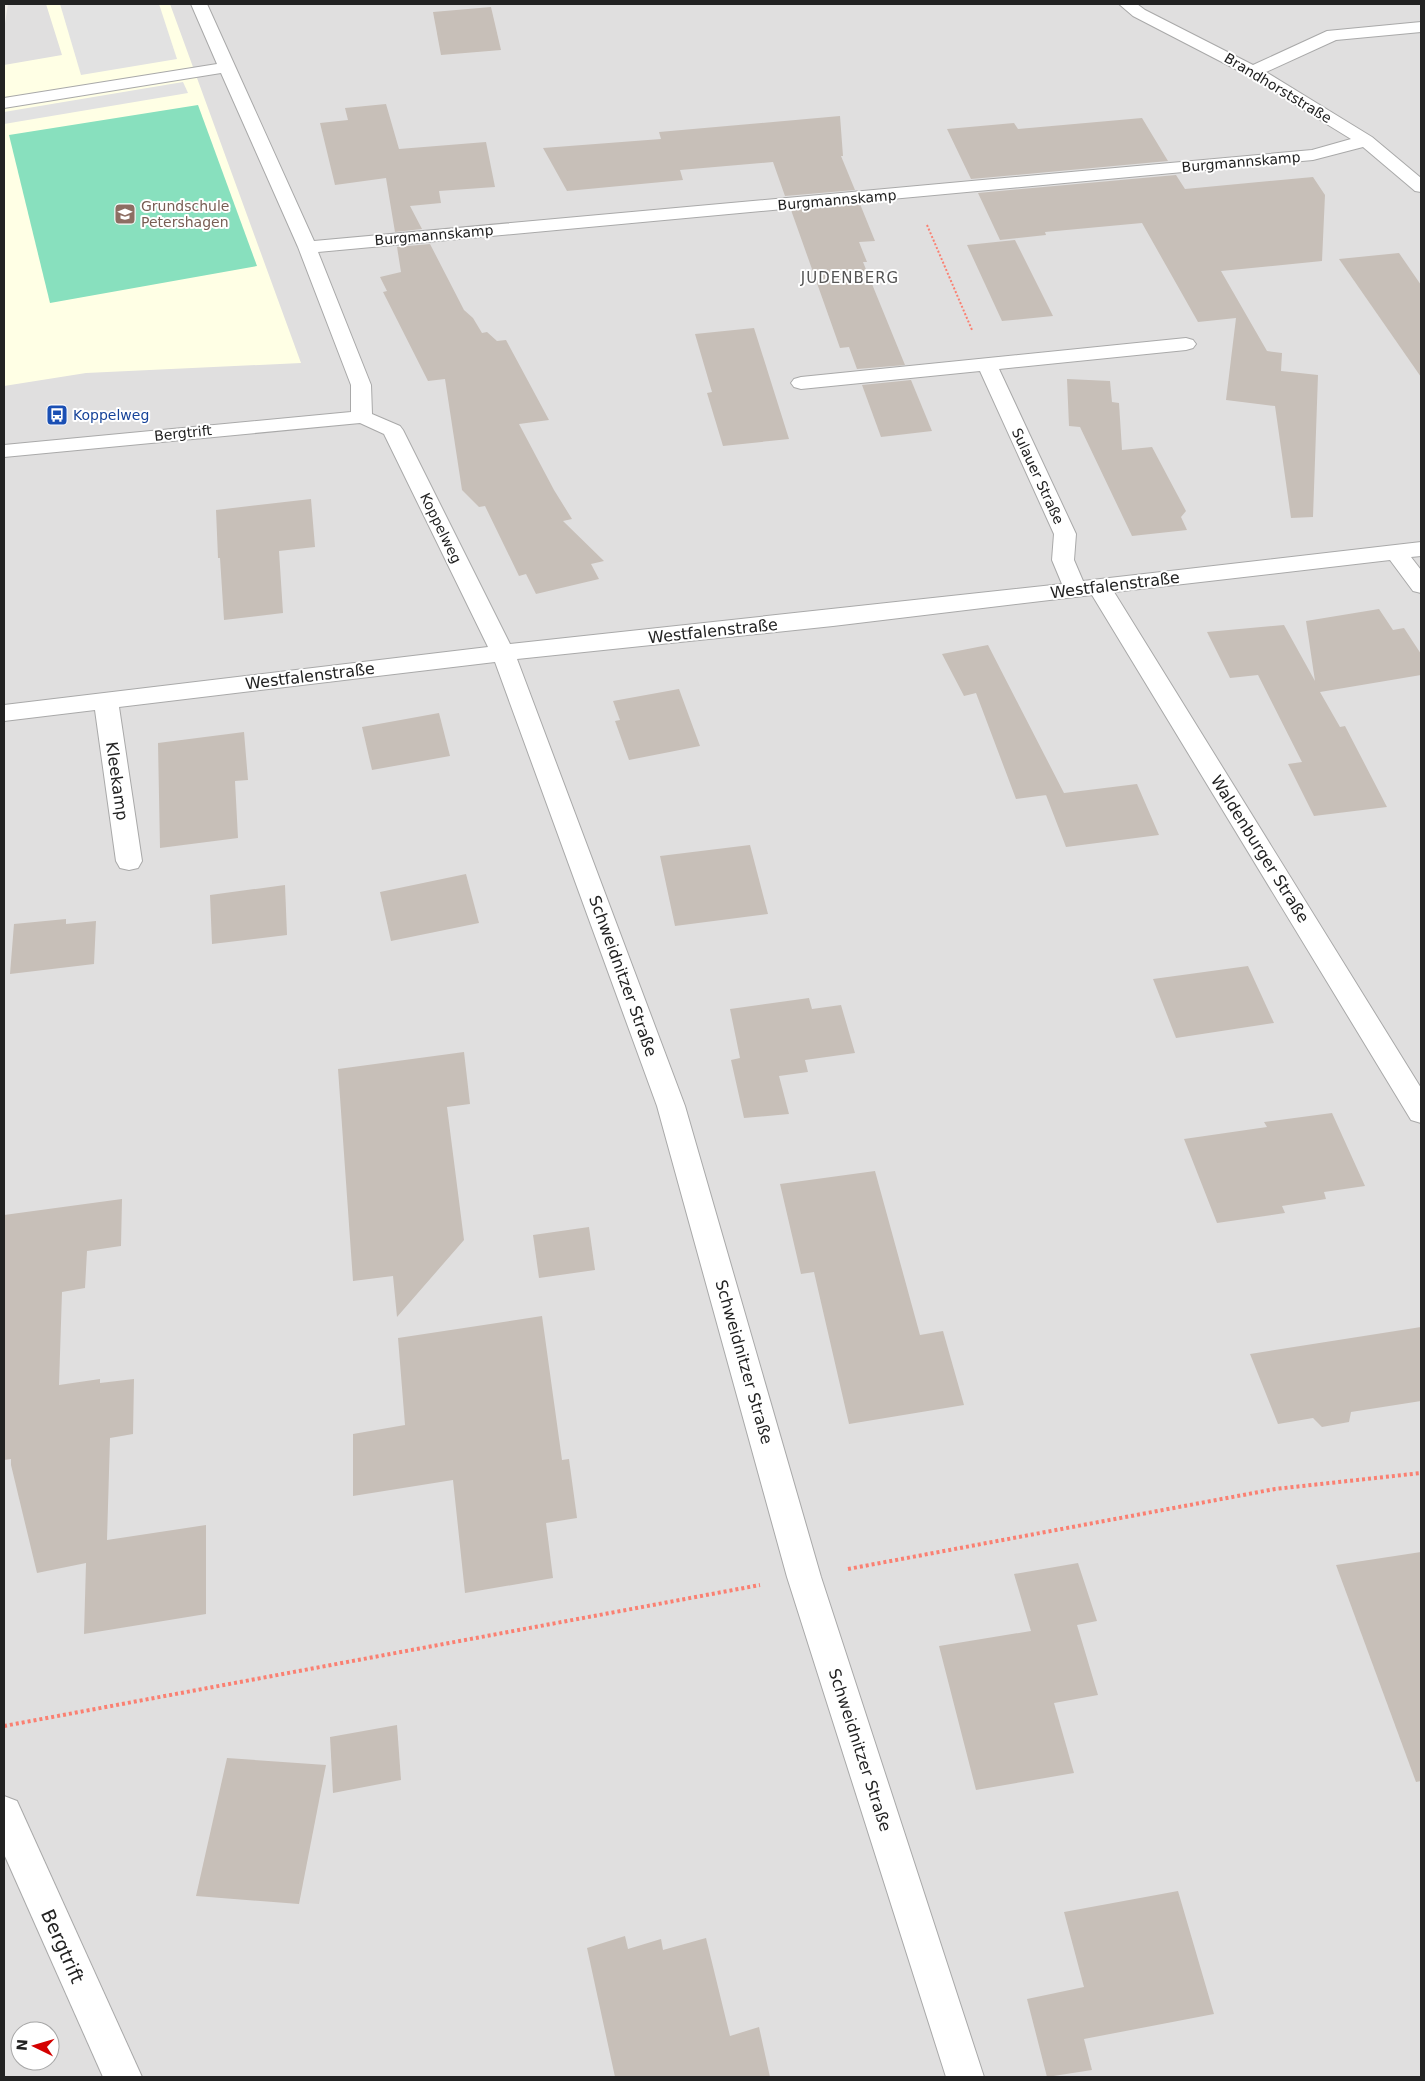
<svg xmlns="http://www.w3.org/2000/svg" width="1425" height="2081" viewBox="0 0 1425 2081" font-family="'DejaVu Sans',sans-serif">
<style>
.residential{fill:#e0dfdf;fill-rule:evenodd}
.education{fill:#ffffe5}
.pitch{fill:#88e0be}
.parking{fill:#e2e2e2}
.building{fill:#c7bfb8}
.lines{fill:none;stroke-linecap:round;stroke-linejoin:round}
.minor-casing{stroke:#a9a9a9;stroke-width:2}
.path-far1{stroke:#fa8072;stroke-width:2;stroke-dasharray:2 2;stroke-linecap:butt}
.path{stroke:#fa8072;stroke-width:4;stroke-dasharray:3 3;stroke-linecap:butt}
.minor{fill:#fff;fill-rule:evenodd}
.labels{text-anchor:middle;dominant-baseline:central;stroke-width:4;stroke-linejoin:round;paint-order:stroke}
.far-street-label{font-size:14px;fill:#222;stroke:#fff}
.far-education-label{font-size:14px;fill:#785e54;stroke:#fff;text-anchor:start}
.far-transit-label{font-size:14px;fill:#164399;stroke:#fff;text-anchor:start}
.far-neighbourhood-label{font-size:15px;letter-spacing:1px;fill:#555;stroke:#fff}
.street-label{font-size:16px;fill:#222;stroke:#fff}
.near-street-label{font-size:19px;fill:#222;stroke:#fff}
</style>
<rect width="100%" height="100%" fill="#f2efe9"/>
<path class="residential" d="M8 4H1421V2077H4V30ZM20 2031H50V2061H20Z"/>
<path class="education" d="M46 4H170L301 363 86 373 4 386V65L62 55Z"/>
<path class="pitch" d="M198 105 257 266 50 303 9 135Z"/>
<g class="parking">
<path d="M60 4H159L177 59 81 75Z"/>
<path d="M183 82 188 93 4 124V112Z"/>
</g>
<g class="building">
<path d="M491 7 501 50 441 55 433 12Z"/>
<path d="M386 104 399 149 486 142 495 187 439 191 441 203 410 206 422 229 395 232 386 178 335 185 320 123 348 120 345 108Z"/>
<path d="M840 116 843 156H841L855 190 785 196 773 162 680 170 683 180 567 191 543 148 661 139 659 132Z"/>
<path d="M1142 118 1168 161 971 179 947 129 1014 123 1018 129Z"/>
<path d="M1176 175 1185 189 1313 177 1325 195 1322 261 1221 271 1267 351 1282 353 1281 371 1318 375 1313 517 1291 518 1275 406 1226 400 1236 318 1198 322 1142 223 1045 232 1046 235 1000 240 978 193Z"/>
<path d="M860 204 875 241 859 242 867 262H863L905 365 857 369 849 347 840 348 791 210Z"/>
<path d="M1015 240 1053 316 1002 321 967 245Z"/>
<path d="M430 244 464 310 473 318 482 333 487 332 497 341 506 340 549 420 519 424 554 490 572 519 563 521 604 561 591 564 599 579 536 594 526 574 519 576 485 506 479 507 462 490 445 379 428 381 383 292 387 291 380 277 401 272 397 247Z"/>
<path d="M1399 253 1421 285V377L1339 259Z"/>
<path d="M754 328 789 439 723 446 707 393 712 392 695 334Z"/>
<path d="M1067 379 1110 381 1112 402 1119 403 1122 450 1152 447 1186 511 1181 517 1187 530 1132 536 1080 427 1069 426Z"/>
<path d="M911 380 932 431 881 437 862 385Z"/>
<path d="M311 499 315 547 279 551 283 613 224 620 220 558H218L216 510Z"/>
<path d="M1379 609 1393 630 1404 628 1421 654V675L1320 692 1340 727 1345 726 1387 807 1314 816 1288 764 1302 762 1258 675 1230 678 1207 632 1284 625 1315 681 1306 621Z"/>
<path d="M988 645 1064 793 1137 784 1159 835 1066 847 1046 795 1054 794 1016 799 976 693 964 696 942 654Z"/>
<path d="M679 689 700 746 629 760 615 721 620 720 613 701Z"/>
<path d="M439 713 450 756 372 770 362 727Z"/>
<path d="M244 732 248 780 235 781 238 838 160 848 158 743Z"/>
<path d="M750 845 768 914 675 926 660 856Z"/>
<path d="M466 874 479 923 391 941 380 892Z"/>
<path d="M285 885 287 935 212 944 210 895Z"/>
<path d="M66 919V924L96 921 94 964 10 974 14 924Z"/>
<path d="M1248 966 1274 1023 1176 1038 1153 979Z"/>
<path d="M809 998 812 1009 841 1005 855 1053 805 1060 808 1072 779 1076 789 1114 744 1118 731 1060 740 1058 730 1009Z"/>
<path d="M464 1052 470 1104 447 1107 464 1240 397 1317 393 1276 353 1281 338 1069Z"/>
<path d="M1332 1113 1365 1186 1324 1192 1326 1199 1282 1206 1285 1213 1217 1223 1184 1139 1267 1127 1264 1122Z"/>
<path d="M875 1171 920 1335 943 1331 964 1405 849 1424 814 1272 801 1274 780 1184Z"/>
<path d="M122 1199 121 1246 87 1251 85 1288 62 1292 59 1385 100 1379V1383L134 1379 133 1434 110 1438 107 1540 206 1525V1614L84 1634 86 1563 37 1573 11 1465V1459L4 1460V1215Z"/>
<path d="M589 1227 595 1270 539 1278 533 1235Z"/>
<path d="M542 1316 562 1460 569 1459 577 1518 546 1523 553 1578 465 1593 453 1480 353 1496V1434L405 1425 398 1338Z"/>
<path d="M1421 1327V1401L1351 1412 1349 1422 1322 1427 1313 1418 1278 1424 1250 1354Z"/>
<path d="M1421 1552V1781L1416 1782 1336 1565Z"/>
<path d="M1078 1563 1097 1621 1077 1625 1098 1695 1054 1703 1074 1773 976 1790 939 1646 1031 1631 1014 1574Z"/>
<path d="M397 1725 401 1780 333 1793 330 1737Z"/>
<path d="M227 1758 326 1765 299 1904 196 1896Z"/>
<path d="M1178 1891 1214 2014 1084 2039 1092 2070 1047 2077 1027 1999 1084 1987 1064 1912Z"/>
<path d="M625 1936 628 1949 661 1939 663 1950 706 1938 730 2036 759 2027 770 2077H615L587 1948Z"/>
</g>
<g class="lines">
<g class="minor-casing">
<g id="minor">
<path d="M191 4H207L314 241 1312 150 1351 139 1247 75 1133 16 1119 4H1137L1145 10 1253 65 1327 31 1421 22V32L1336 40 1266 72 1372 137 1421 178V192L1415 191 1363 147 1313 160 318 252 371 385 372 414 400 426 403 430 510 644 1062 584 1052 560 1054 534 980 371 801 389 794 387 791 383 794 379 801 377 1186 338 1193 340 1196 344 1193 348 1186 350 999 369 1076 534 1074 560 1083 581 1421 542V556L1411 557 1421 570V593L1413 591 1390 560 1114 592 1421 1088V1123L1411 1120 1092 595 833 626 517 659 685 1106 821 1577 984 2077H946L787 1577 657 1106 495 662 119 707 142 861 138 868 129 870 120 868 116 861 95 710 4 721V705L488 647 384 434 360 423 4 457V445L351 412V385L298 247 221 73 4 108V98L217 64Z"/>
<path d="M4 1796 17 1801 142 2077H103L4 1854Z"/>
</g>
</g>
<path class="path-far1" d="M927 225 972 330"/>
<g class="path">
<path d="M848 1569 1275 1489 1421 1473"/>
<path d="M4 1726 760 1585"/>
</g>
<use href="#minor" class="minor"/>
</g>
<defs>
<g id="school-square" transform="scale(1.125)"><rect x="-9" y="-9" width="18" height="18" rx="4" fill="#8d6e63" stroke="#fff"/><path d="M0-5L7-2L0 1L-7-2ZM-4 1L0 2.5L4 1V4Q0 6-4 4Z" fill="#fff"/></g>
<g id="bus-square" transform="scale(1.125)"><rect x="-9" y="-9" width="18" height="18" rx="4" fill="#1a4fb4" stroke="#fff"/><path d="M-5-6H5V4H4V6H2V4H-2V6H-4V4H-5ZM-3.5-4V0h7V-4ZM-3.5 1.2v1.5H-2V1.2ZM2 1.2v1.5H3.5V1.2Z" fill="#fff"/></g>
</defs>
<g fill-rule="evenodd">
<use href="#school-square" x="125" y="214"/>
<use href="#bus-square" x="57" y="415"/>
</g>
<g class="labels">
<g class="far-street-label">
<text transform="translate(1278 88) rotate(31)">Brandhorststraße</text>
<text transform="translate(1241 162) rotate(-5)">Burgmannskamp</text>
<text transform="translate(837 200) rotate(-5)">Burgmannskamp</text>
<text transform="translate(434 235) rotate(-5)">Burgmannskamp</text>
<text transform="translate(183 433) rotate(-6)">Bergtrift</text>
<text transform="translate(1038 476) rotate(65)">Sulauer Straße</text>
<text transform="translate(441 528) rotate(64)">Koppelweg</text>
</g>
<g class="far-education-label">
<text x="141" y="206">Grundschule<tspan x="141" dy="16">Petershagen</tspan></text>
</g>
<g class="far-transit-label">
<text x="73" y="415">Koppelweg</text>
</g>
<g class="far-neighbourhood-label">
<text x="850" y="278">JUDENBERG</text>
</g>
<g class="street-label">
<text transform="translate(1115 585) rotate(-7)">Westfalenstraße</text>
<text transform="translate(713 631) rotate(-6)">Westfalenstraße</text>
<text transform="translate(310 676) rotate(-7)">Westfalenstraße</text>
<text transform="translate(117 781) rotate(82)">Kleekamp</text>
<text transform="translate(1260 849) rotate(58)">Waldenburger Straße</text>
<text transform="translate(623 976) rotate(70)">Schweidnitzer Straße</text>
<text transform="translate(744 1362) rotate(74)">Schweidnitzer Straße</text>
<text transform="translate(860 1750) rotate(72)">Schweidnitzer Straße</text>
</g>
<g class="near-street-label">
<text transform="translate(63 1946) rotate(66)">Bergtrift</text>
</g>
</g>
<rect width="1425" height="2081" fill="none" stroke="#222222" stroke-width="10"/>
<g transform="translate(35 2046) rotate(275)"><circle r="24" fill="#ffffff" stroke="#a7a7a7"/>
<path d="M0-4L9 19L0 12L-9 19Z" fill="#d40000"/>
<text y="-8" font-size="14" font-weight="bold" text-anchor="middle" fill="#222222">N</text>
</g>
</svg>
